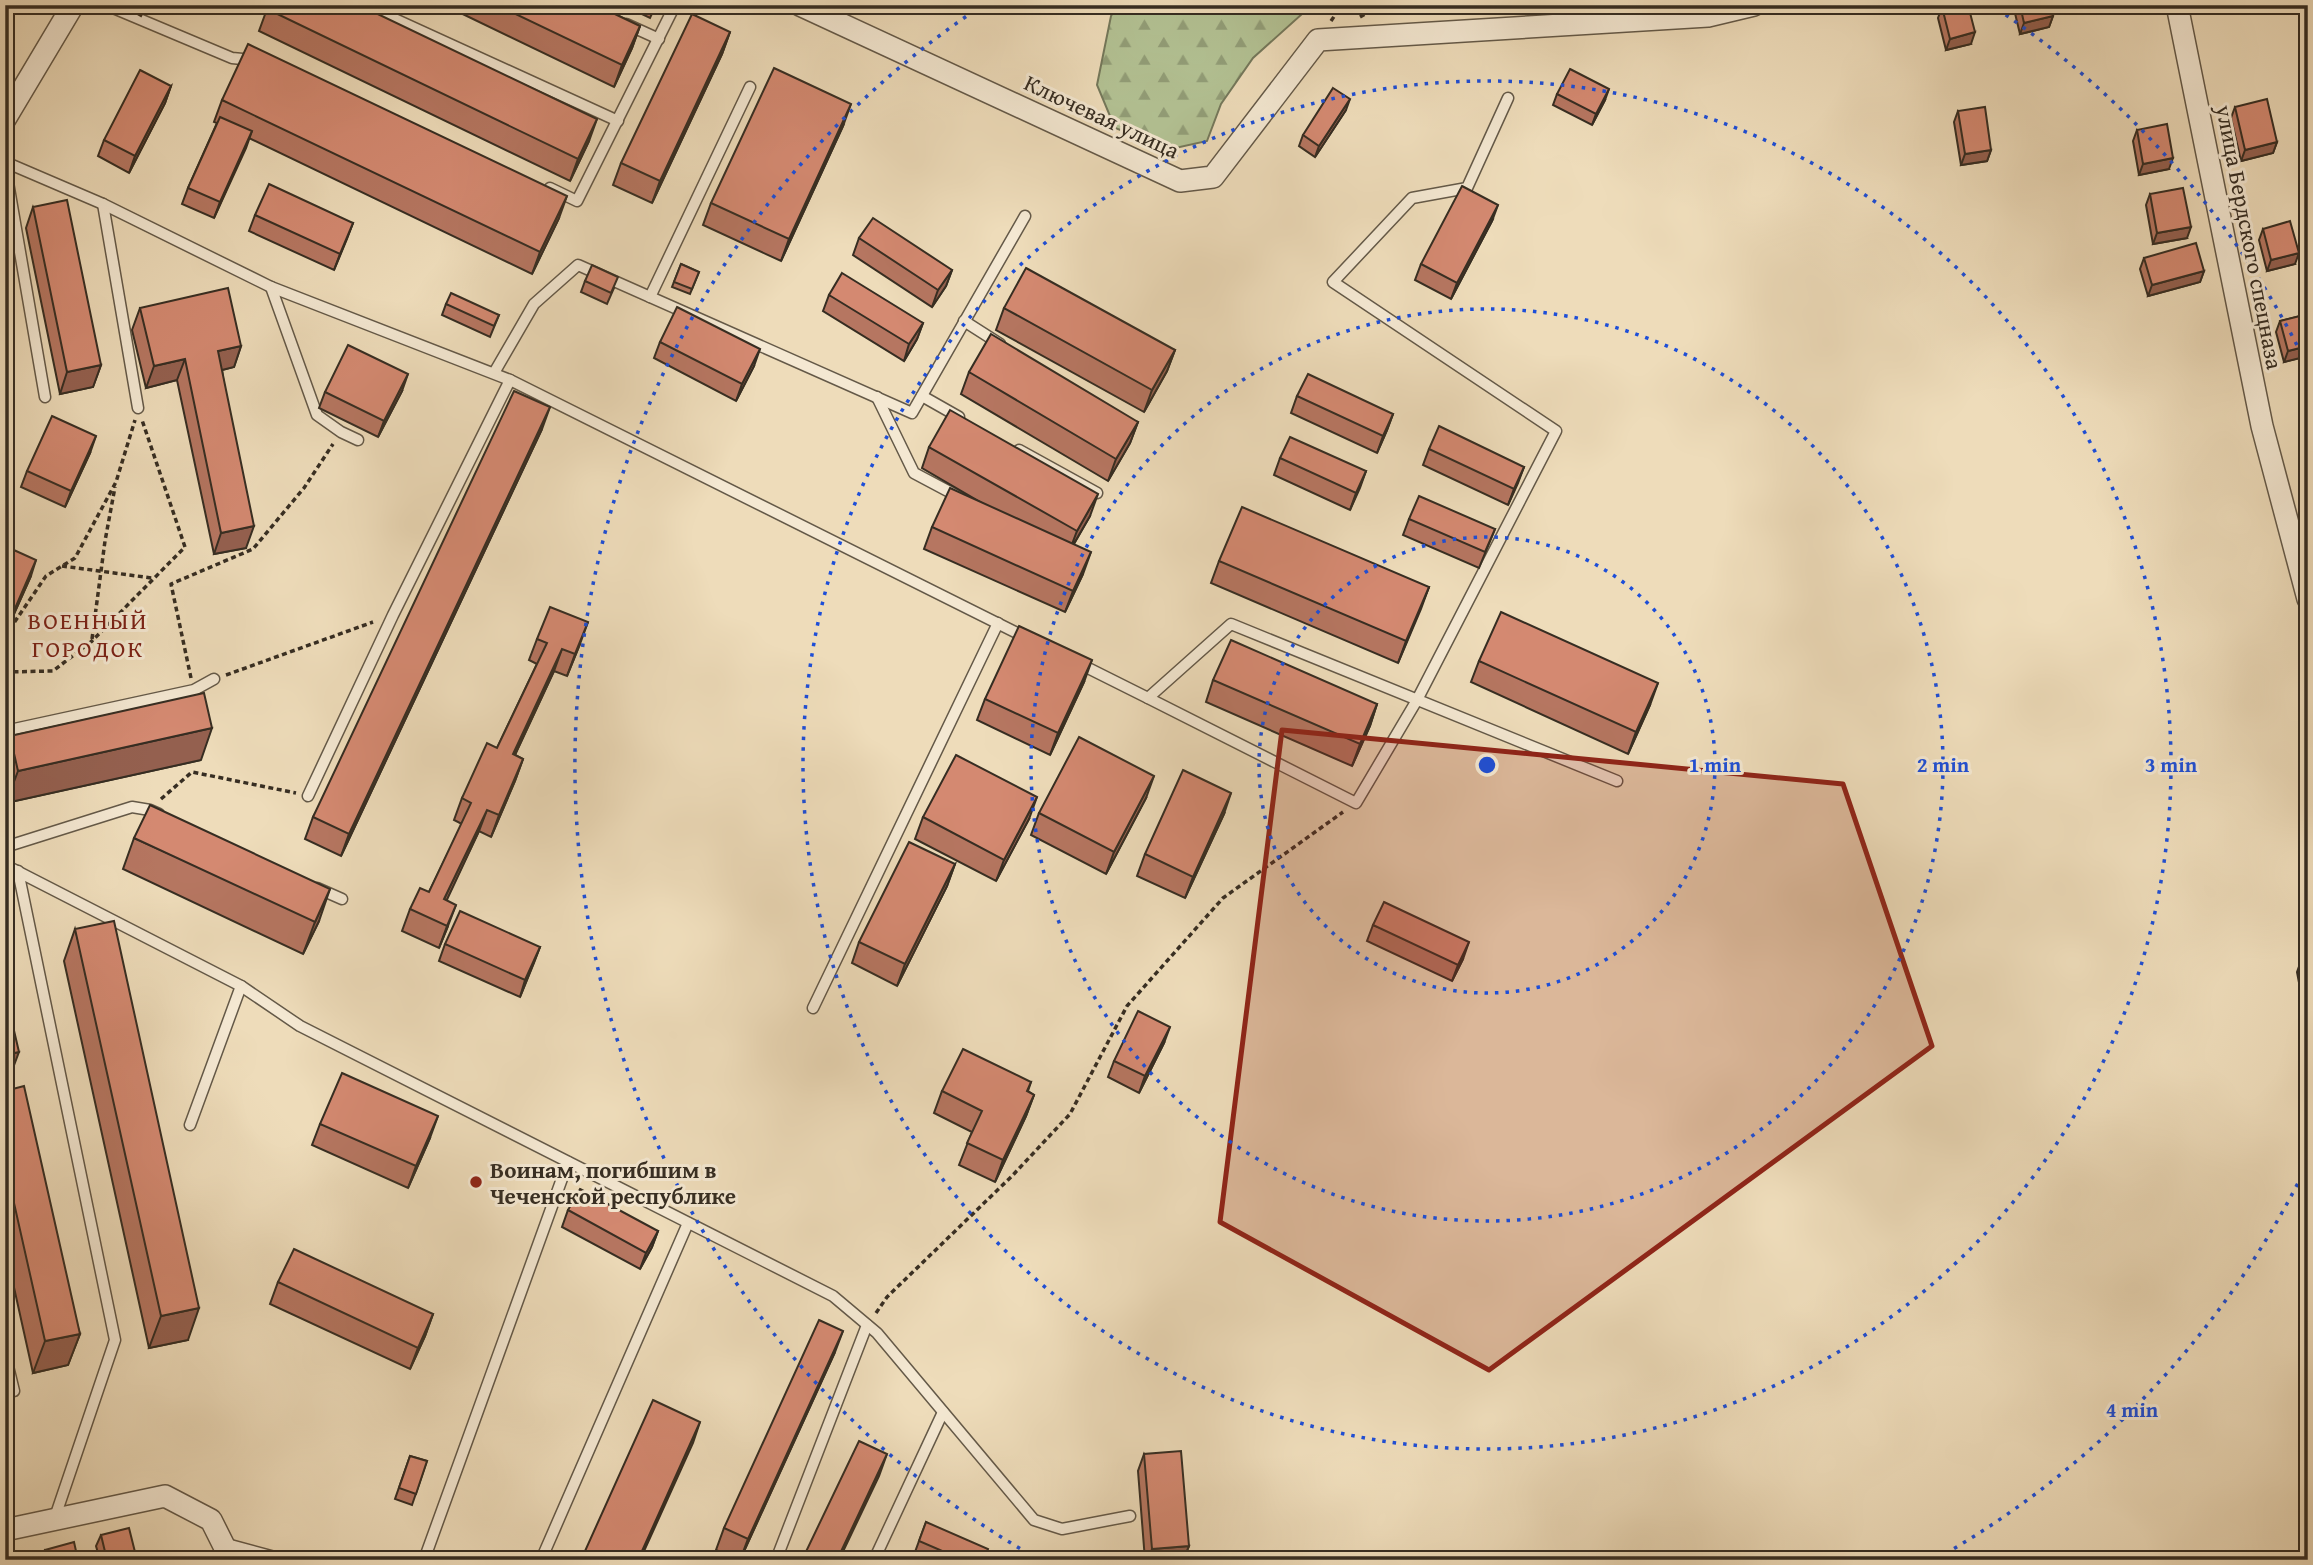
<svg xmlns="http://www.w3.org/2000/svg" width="2313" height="1565" viewBox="0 0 2313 1565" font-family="'Gentium Book Plus',serif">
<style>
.forest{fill:url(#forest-firs);stroke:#74785b;stroke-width:2}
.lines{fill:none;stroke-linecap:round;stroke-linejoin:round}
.service-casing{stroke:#645948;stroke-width:13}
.minor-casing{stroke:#645948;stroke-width:24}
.path{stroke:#362d22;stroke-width:3.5;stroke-dasharray:5 3.5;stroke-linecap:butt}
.service{stroke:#f4e8d2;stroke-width:10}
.minor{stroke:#f4e8d2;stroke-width:21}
.wall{fill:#b67661;stroke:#362d22;stroke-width:2}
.shaded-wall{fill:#94604f;stroke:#362d22;stroke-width:2}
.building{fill:#d48971;stroke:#362d22;stroke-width:2}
.marked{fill:#8f2418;fill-opacity:0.2;stroke:#8f2418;stroke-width:5;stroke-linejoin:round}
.ring{fill:none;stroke:#1d4ed8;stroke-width:3.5;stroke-dasharray:3.5 7}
.poi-dot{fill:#8f2418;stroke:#f4e8d2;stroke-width:2.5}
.labels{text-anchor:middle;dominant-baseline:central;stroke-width:6;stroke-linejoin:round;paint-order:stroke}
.street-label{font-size:23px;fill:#362d22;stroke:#f4e8d2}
.poi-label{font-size:23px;font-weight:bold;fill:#362d22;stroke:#f4e8d2;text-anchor:start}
.neighbourhood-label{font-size:24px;letter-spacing:2px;fill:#7a1f14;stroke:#f4e8d2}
.centre{fill:#1d4ed8;stroke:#f4e8d2;stroke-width:3.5}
.ring-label{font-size:21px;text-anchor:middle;font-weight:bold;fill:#1d4ed8;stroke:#f4e8d2;stroke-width:6;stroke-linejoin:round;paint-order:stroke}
</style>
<defs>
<pattern id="forest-firs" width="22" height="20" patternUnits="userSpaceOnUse" patternTransform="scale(1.75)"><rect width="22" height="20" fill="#b3c294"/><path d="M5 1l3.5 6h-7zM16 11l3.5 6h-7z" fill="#929e78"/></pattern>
</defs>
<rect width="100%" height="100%" fill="#eedcba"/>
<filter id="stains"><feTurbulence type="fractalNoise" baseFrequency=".00286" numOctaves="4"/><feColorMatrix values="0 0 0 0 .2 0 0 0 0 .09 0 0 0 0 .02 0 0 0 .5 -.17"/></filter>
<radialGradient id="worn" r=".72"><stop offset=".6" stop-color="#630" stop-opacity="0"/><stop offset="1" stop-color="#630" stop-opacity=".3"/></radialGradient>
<path class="forest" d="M1117 5H1312L1253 58 1221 104 1207 141 1171 149 1115 128 1097 85 1111 16Z"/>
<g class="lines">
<g class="service-casing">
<g id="service">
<path d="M106 5 232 58 253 60"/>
<path d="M364 5 618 121"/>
<path d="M626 24 659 39"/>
<path d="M5 162 103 204 271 287 510 380 393 615 308 796"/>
<path d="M5 165 45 397"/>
<path d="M550 188 577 201 674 7"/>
<path d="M103 204 138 408"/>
<path d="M271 287 317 415 341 432 358 440"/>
<path d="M650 297 750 87"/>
<path d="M964 321 1000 344"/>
<path d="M494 373 534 304 578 265 912 413 1025 216"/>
<path d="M510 380 1027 638"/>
<path d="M922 396 959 417"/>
<path d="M877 397 914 473 961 498"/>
<path d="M1019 450 1097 493"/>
<path d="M1076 662 1148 698 1231 624 1617 781"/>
<path d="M1148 698 1356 803 1417 700 1556 431 1333 282 1412 198 1467 188 1508 98"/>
<path d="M5 731 194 690 214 679"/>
<path d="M5 847 132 807 150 810 159 814"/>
<path d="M5 865 241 986 300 1026 833 1296 877 1333 1034 1520 1062 1529 1130 1516"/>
<path d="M18 871 115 1340 54 1520"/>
<path d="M317 888 342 899"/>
<path d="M813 1008 998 623"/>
<path d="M190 1125 241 986"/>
<path d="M5 1354 14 1391 5 1393"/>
<path d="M223 1543 286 1560"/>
<path d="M424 1560 568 1162"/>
<path d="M541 1560 688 1223"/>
<path d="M776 1560 867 1325"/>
<path d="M874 1560 943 1412"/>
</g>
</g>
<g class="minor-casing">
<g id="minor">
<path d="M800 5 1180 181 1213 177 1318 40 1708 16 1754 5"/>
<path d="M2177 5 2262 426 2308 599"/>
<path d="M5 119 73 5"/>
<path d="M5 1530 165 1496 211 1520 231 1560"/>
</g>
</g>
<g class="path">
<path d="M1360 17 1381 5"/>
<path d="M1331 21 1342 5"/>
<path d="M62 566 152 578"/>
<path d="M5 636 46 576 75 558 116 482 135 420"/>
<path d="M92 639 105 541 115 487"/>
<path d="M5 672 53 671 92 641 185 547 142 420"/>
<path d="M226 675 373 622"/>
<path d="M191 678 171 584 253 549 304 488 333 444"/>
<path d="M161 799 192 772 296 793"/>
<path d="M876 1313 887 1297 1012 1176 1070 1114 1127 1006 1223 898 1343 812"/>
</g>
<use href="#service" class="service"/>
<use href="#minor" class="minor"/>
</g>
<g class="wall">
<path d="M122 5H147L141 16Z"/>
<path d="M444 5H596L640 26 632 48 614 87Z"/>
<path d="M623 5H656L650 18Z"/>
<path d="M2013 5H2051L2053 16 2049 27 2020 34Z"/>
<path d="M1942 7 1971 44 1946 50 1938 18Z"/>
<path d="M267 9 589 141 570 181 259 31Z"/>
<path d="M730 32 722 54 652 203 613 185 621 163Z"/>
<path d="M171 86 165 103 129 173 98 156 104 140Z"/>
<path d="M1557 94 1605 100 1592 125 1553 105Z"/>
<path d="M222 100 559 218 532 274 249 138 214 218 182 204 188 188 217 123 214 122Z"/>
<path d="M2235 107 2277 142 2273 153 2241 161 2231 118Z"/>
<path d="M1346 110 1315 157 1299 146 1303 135Z"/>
<path d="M1958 111 1991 150 1987 161 1961 165 1954 122Z"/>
<path d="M843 126 781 261 703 225 711 203Z"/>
<path d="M2137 130 2169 169 2139 175 2133 141Z"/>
<path d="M2150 194 2187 238 2153 244 2146 205Z"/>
<path d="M33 207 101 365 93 387 60 394 26 228Z"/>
<path d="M255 215 353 223 334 270 249 231Z"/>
<path d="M1492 221 1451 299 1415 280 1421 264Z"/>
<path d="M2263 229 2295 264 2267 271 2259 240Z"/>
<path d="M859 238 952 270 946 286 932 307 853 255Z"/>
<path d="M2144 258 2204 271 2200 282 2148 296 2140 269Z"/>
<path d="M681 264 699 272 690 294 672 287Z"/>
<path d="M585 281 614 288 607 304 581 292Z"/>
<path d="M829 295 923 323 917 339 904 361 823 311Z"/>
<path d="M446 304 499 315 490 337 442 315Z"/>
<path d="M140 308 241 346 234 367 222 370 246 548 214 554 177 380 146 388 132 330Z"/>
<path d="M1004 308 1175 350 1167 371 1144 412 996 330Z"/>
<path d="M2308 314V356L2284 362 2276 332 2280 321Z"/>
<path d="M660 342 754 366 736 401 654 358Z"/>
<path d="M969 372 1138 422 1130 443 1108 481 961 394Z"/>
<path d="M402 391 378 437 319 408 325 392Z"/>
<path d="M1297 396 1393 414 1387 430 1377 453 1291 413Z"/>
<path d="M542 429 341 856 305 839 313 817Z"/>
<path d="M929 447 1090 516 1074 544 1083 574 1065 612 924 549 932 527 980 502 922 468Z"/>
<path d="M1429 449 1524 467 1508 505 1423 465Z"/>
<path d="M2308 452V471L2305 460Z"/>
<path d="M90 453 65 507 21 487 27 471Z"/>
<path d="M1280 458 1366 471 1350 510 1274 475Z"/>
<path d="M1409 519 1495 529 1479 568 1403 535Z"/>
<path d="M5 546 31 576 5 634Z"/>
<path d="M1219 561 1429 587 1398 663 1211 583Z"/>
<path d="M537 639 580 644 567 676 554 671 515 755 523 759 515 781 491 837 479 831 446 900 448 926 439 948 402 931 410 909 429 892 462 824 454 820 462 798 497 748 537 664 529 660Z"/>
<path d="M1479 661 1650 705 1628 754 1471 682Z"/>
<path d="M1213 680 1377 704 1370 726 1352 766 1206 702Z"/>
<path d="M1084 682 1050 755 977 720 985 699Z"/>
<path d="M10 736 201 760 6 803 5 799V748Z"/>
<path d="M1146 798 1106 874 1031 835 1039 813Z"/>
<path d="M1224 814 1185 898 1137 876 1145 854Z"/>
<path d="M923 817 1029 819 996 881 915 839Z"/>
<path d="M134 838 319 921 303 954 123 869Z"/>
<path d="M955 864 947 886 897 986 852 963 859 942Z"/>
<path d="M1373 925 1463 959 1452 981 1367 941Z"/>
<path d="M75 929 188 1340 149 1348 64 961Z"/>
<path d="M445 944 540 947 520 997 439 961Z"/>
<path d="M2308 960V1008L2304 1009 2297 972 2301 961Z"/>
<path d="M1164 1043 1139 1093 1108 1077 1114 1061Z"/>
<path d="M1031 1082 1028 1091 1034 1095 1026 1116 995 1182 959 1165 972 1132 934 1113 942 1091Z"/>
<path d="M5 1091 80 1334 68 1365 33 1373 5 1247Z"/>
<path d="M320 1124 430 1138 408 1188 312 1145Z"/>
<path d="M568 1210 658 1231 652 1247 640 1269 562 1227Z"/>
<path d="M278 1282 433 1314 425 1336 410 1369 270 1304Z"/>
<path d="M835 1352 740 1560H738L716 1550 724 1528Z"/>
<path d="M1144 1454 1189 1546 1183 1560H1145L1138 1471Z"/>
<path d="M410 1456 427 1461 412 1505 395 1499Z"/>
<path d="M926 1522 984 1560H933L915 1552Z"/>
<path d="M101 1535 137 1560H100L96 1546Z"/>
<path d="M45 1550 78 1560H41Z"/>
</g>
<g class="shaded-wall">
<path d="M2053 16 2049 27 2020 34 2024 23Z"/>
<path d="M640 26 632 48 614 87 622 65Z"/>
<path d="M730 32 722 54 652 203 660 181Z"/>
<path d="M1975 32 1971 44 1946 50 1950 39Z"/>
<path d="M171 86 165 103 129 173 135 156Z"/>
<path d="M1609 89 1605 100 1592 125 1596 114Z"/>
<path d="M1350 99 1346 110 1315 157 1319 146Z"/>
<path d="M851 104 843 126 781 261 789 239Z"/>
<path d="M597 119 589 141 570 181 578 159Z"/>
<path d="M252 131 246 148 214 218 220 202Z"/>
<path d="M2277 142 2273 153 2241 161 2245 150Z"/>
<path d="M1991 150 1987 161 1961 165 1965 154Z"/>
<path d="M2173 158 2169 169 2139 175 2143 164Z"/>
<path d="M567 196 559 218 532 274 540 252Z"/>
<path d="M1498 205 1492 221 1451 299 1457 283Z"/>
<path d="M353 223 347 239 334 270 340 254Z"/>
<path d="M2191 227 2187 238 2153 244 2157 233Z"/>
<path d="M2299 253 2295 264 2267 271 2271 260Z"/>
<path d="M952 270 946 286 932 307 938 290Z"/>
<path d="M2204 271 2200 282 2148 296 2152 285Z"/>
<path d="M923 323 917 339 904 361 909 344Z"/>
<path d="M241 346 234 367 210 373 218 351Z"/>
<path d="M2308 346V356L2284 362 2288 351Z"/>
<path d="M760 349 754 366 736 401 742 384Z"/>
<path d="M1175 350 1167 371 1144 412 1152 390Z"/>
<path d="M185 359 177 380 146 388 154 366Z"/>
<path d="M101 365 93 387 60 394 67 372Z"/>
<path d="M408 374 402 391 378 437 384 421Z"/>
<path d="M550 407 542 429 341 856 349 834Z"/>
<path d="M1393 414 1387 430 1377 453 1383 436Z"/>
<path d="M1138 422 1130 443 1108 481 1116 459Z"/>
<path d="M96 436 90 453 65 507 71 491Z"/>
<path d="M1524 467 1518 483 1508 505 1514 489Z"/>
<path d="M1366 471 1360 488 1350 510 1356 493Z"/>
<path d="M1098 494 1090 516 1069 552 1077 531Z"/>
<path d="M254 526 246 548 214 554 221 533Z"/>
<path d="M1091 552 1083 574 1065 612 1073 591Z"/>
<path d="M36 560 31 576 5 634 10 620Z"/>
<path d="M1429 587 1421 609 1398 663 1406 641Z"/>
<path d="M588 622 580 644 567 676 575 654Z"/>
<path d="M562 649 554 671 505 776 513 754Z"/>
<path d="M1092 660 1084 682 1050 755 1058 733Z"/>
<path d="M1658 683 1650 705 1628 754 1636 732Z"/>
<path d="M1377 704 1370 726 1352 766 1360 744Z"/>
<path d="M212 728 201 760 6 803 18 771Z"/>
<path d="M523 759 515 781 491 837 499 815Z"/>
<path d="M1154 776 1146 798 1106 874 1114 852Z"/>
<path d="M1231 793 1224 814 1185 898 1193 877Z"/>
<path d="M1037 797 1029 819 996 881 1004 860Z"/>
<path d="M487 810 479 831 437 921 444 899Z"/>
<path d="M955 864 947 886 897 986 905 964Z"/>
<path d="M330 889 319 921 303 954 315 922Z"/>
<path d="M456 905 448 926 439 948 447 926Z"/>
<path d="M1469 942 1463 959 1452 981 1458 965Z"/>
<path d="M540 947 534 963 520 997 525 980Z"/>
<path d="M1170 1027 1164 1043 1139 1093 1145 1076Z"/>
<path d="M19 1052 7 1084H5V1055Z"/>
<path d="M1034 1095 1026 1116 995 1182 1003 1160Z"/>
<path d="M438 1116 430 1138 408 1188 416 1166Z"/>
<path d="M658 1231 652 1247 640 1269 646 1253Z"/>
<path d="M199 1308 188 1340 149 1348 161 1316Z"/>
<path d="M433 1314 425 1336 410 1369 418 1348Z"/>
<path d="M843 1331 835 1352 740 1560 748 1539Z"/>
<path d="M80 1334 68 1365 33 1373 45 1341Z"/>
<path d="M700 1422 693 1443 640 1560H638Z"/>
<path d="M887 1454 879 1476 839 1560H837Z"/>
<path d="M1189 1546 1183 1560H1148L1152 1549Z"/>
</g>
<g class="building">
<path d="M269 5H359L597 119 578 159 267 9Z"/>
<path d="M497 5H596L640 26 622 65Z"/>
<path d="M1949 5H1968L1975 32 1950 39 1942 7Z"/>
<path d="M2020 5H2051L2053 16 2024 23Z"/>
<path d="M692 14 730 32 660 181 621 163Z"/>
<path d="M248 44 567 196 540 252 222 100Z"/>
<path d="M774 68 851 104 789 239 711 203Z"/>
<path d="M1570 69 1609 89 1596 114 1557 94Z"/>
<path d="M140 70 171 86 135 156 104 140Z"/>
<path d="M1333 88 1350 99 1319 146 1303 135Z"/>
<path d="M2267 99 2277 142 2245 150 2235 107Z"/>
<path d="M1985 107 1991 150 1965 154 1958 111Z"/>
<path d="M220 117 252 131 220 202 188 188Z"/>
<path d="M2167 124 2173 158 2143 164 2137 130Z"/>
<path d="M269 184 353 223 340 254 255 215Z"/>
<path d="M1462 186 1498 205 1457 283 1421 264Z"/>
<path d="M2183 188 2191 227 2157 233 2150 194Z"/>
<path d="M67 200 101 365 67 372 33 207Z"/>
<path d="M873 218 952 270 938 290 859 238Z"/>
<path d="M2290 221 2299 253 2271 260 2263 229Z"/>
<path d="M2196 243 2204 271 2152 285 2144 258Z"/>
<path d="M681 264 699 272 692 289 674 282Z"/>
<path d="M592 265 618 277 611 293 585 281Z"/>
<path d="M1026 268 1175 350 1152 390 1004 308Z"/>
<path d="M842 273 923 323 909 344 829 295Z"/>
<path d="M228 288 241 346 218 351 254 526 221 533 185 359 154 366 140 308Z"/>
<path d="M451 293 499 315 494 326 446 304Z"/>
<path d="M677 307 760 349 742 384 660 342Z"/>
<path d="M2308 314V346L2288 351 2280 321Z"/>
<path d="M991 334 1138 422 1116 459 969 372Z"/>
<path d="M348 345 408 374 384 421 325 392Z"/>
<path d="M1308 374 1393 414 1383 436 1297 396Z"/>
<path d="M514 391 550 407 349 834 313 817Z"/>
<path d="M950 410 1098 494 1077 531 929 447Z"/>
<path d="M52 416 96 436 71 491 27 471Z"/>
<path d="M1439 426 1524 467 1514 489 1429 449Z"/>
<path d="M1290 437 1366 471 1356 493 1280 458Z"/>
<path d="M950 488 1091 552 1073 591 932 527Z"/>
<path d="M1419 496 1495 529 1485 552 1409 519Z"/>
<path d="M1242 507 1429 587 1406 641 1219 561Z"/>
<path d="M5 546 36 560 10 620 5 618Z"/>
<path d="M550 607 588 622 575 654 562 649 513 754 523 759 499 815 487 810 444 899 456 905 447 926 410 909 420 888 429 892 471 803 462 798 487 743 497 748 547 643 537 639Z"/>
<path d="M1501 612 1658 683 1636 732 1479 661Z"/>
<path d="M1019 626 1092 660 1058 733 985 699Z"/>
<path d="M1231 640 1377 704 1360 744 1213 680Z"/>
<path d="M204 693 212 728 18 771 10 736Z"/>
<path d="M1079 737 1154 776 1114 852 1039 813Z"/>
<path d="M956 755 1037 797 1004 860 923 817Z"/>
<path d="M1183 770 1231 793 1193 877 1145 854Z"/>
<path d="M150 805 330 889 315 922 134 838Z"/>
<path d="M909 842 955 864 905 964 859 942Z"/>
<path d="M1384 902 1469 942 1458 965 1373 925Z"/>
<path d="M460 911 540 947 525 980 445 944Z"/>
<path d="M114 921 199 1308 161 1316 75 929Z"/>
<path d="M2308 960V995L2301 961Z"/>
<path d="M5 992 19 1052 5 1055Z"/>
<path d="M1138 1011 1170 1027 1145 1076 1114 1061Z"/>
<path d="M963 1049 1031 1082 1027 1091 1034 1095 1003 1160 967 1143 982 1111 942 1091Z"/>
<path d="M342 1073 438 1116 416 1166 320 1124Z"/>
<path d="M24 1086 80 1334 45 1341 5 1163V1091Z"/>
<path d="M580 1189 658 1231 646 1253 568 1210Z"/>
<path d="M294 1249 433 1314 418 1348 278 1282Z"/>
<path d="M819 1320 843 1331 748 1539 724 1528Z"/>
<path d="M653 1400 700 1422 638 1560H581Z"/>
<path d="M859 1441 887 1454 837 1560H802Z"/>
<path d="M1181 1451 1189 1546 1152 1549 1144 1454Z"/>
<path d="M410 1456 427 1461 416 1494 399 1488Z"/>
<path d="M926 1522 988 1549 984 1560H963L919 1541Z"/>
<path d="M129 1528 137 1560H107L101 1535Z"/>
<path d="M74 1542 78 1560H48L45 1550Z"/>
</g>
<path class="marked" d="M1282 730 1843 784 1932 1046 1489 1370 1220 1222Z"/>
<g class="ring">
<circle cx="1487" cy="765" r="228"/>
<circle cx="1487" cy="765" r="456"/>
<circle cx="1487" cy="765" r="684"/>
<path d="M2307 1165A912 912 0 0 1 1936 1559M1038 1559A912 912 0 0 1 977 9M1997 9A912 912 0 0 1 2307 365"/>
</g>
<circle class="poi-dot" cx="476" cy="1182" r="7"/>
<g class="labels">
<g class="street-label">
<text transform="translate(1102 116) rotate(25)">Ключевая улица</text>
<text transform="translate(2250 237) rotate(79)">улица Бердского спецназа</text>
</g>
<g class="poi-label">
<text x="490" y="1169">Воинам, погибшим в<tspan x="490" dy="26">Чеченской республике</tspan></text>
</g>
<g class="neighbourhood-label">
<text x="88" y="620">ВОЕННЫЙ<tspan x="88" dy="28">ГОРОДОК</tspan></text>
</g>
</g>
<circle cx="1487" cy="765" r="10" class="centre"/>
<g class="ring-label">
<text x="1715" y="772">1 min</text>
<text x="1943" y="772">2 min</text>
<text x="2171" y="772">3 min</text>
<text x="2132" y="1417">4 min</text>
</g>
<rect width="2313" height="1565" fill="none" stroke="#eedcba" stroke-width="28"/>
<rect x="7" y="7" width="2299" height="1551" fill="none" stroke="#362d22" stroke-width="3.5"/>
<rect x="14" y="14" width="2285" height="1537" fill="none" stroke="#362d22" stroke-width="2"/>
<rect width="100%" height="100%" filter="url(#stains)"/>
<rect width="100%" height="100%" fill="url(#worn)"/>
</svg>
